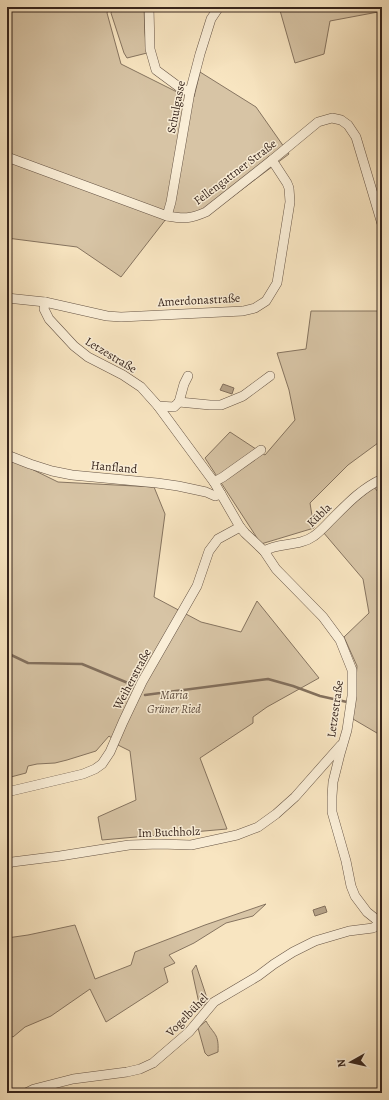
<svg xmlns="http://www.w3.org/2000/svg" width="389" height="1100" viewBox="0 0 389 1100" font-family="Alegreya,serif">
<style>
.green{fill:#d7c4a5;stroke:#867460}
.water{fill:#b6a389;stroke:#83705d}
.lines{fill:none;stroke-linecap:round;stroke-linejoin:round}
.stream{stroke:#83705d;stroke-width:2.5}
.minor-casing{stroke:#665445;stroke-width:10}
.minor{stroke:#faeed7;stroke-width:9}
.labels{text-anchor:middle;dominant-baseline:central;stroke-width:3;stroke-linejoin:round;paint-order:stroke}
.street-label{font-size:12px;fill:#36241c;stroke:#faeed7}
.park-label{font-size:12px;font-style:italic;fill:#5e4c3e;stroke:#faeed7}
</style>
<rect width="100%" height="100%" fill="#f8e5c1"/>
<filter id="stains"><feTurbulence type="fractalNoise" baseFrequency=".005" numOctaves="4"/><feColorMatrix values="0 0 0 0 .2 0 0 0 0 .09 0 0 0 0 .02 0 0 0 .5 -.17"/></filter>
<radialGradient id="worn" r=".72"><stop offset=".6" stop-color="#630" stop-opacity="0"/><stop offset="1" stop-color="#630" stop-opacity=".3"/></radialGradient>
<g class="green">
<path d="M7 7H109L107 13 121 64 183 95 194 97 200 72 256 107 289 154 216 209 166 219 121 277 77 247 7 238Z"/>
<path d="M113 7H144L145 33 147 53 127 58 124 53 111 13Z"/>
<path d="M279 7H382V23L378 12 330 21 324 54 295 63Z"/>
<path d="M311 311H382V440L348 465 310 503 314 528 261 544 205 458 230 432 265 455 295 420 289 390 277 353 306 349Z"/>
<path d="M7 457 58 482 154 487 165 514 154 597 201 622 241 632 257 601 319 678 267 707 253 717V723L200 758 227 829 102 840 98 817 136 800 130 751 118 745 117 742 109 736 96 751 67 760 55 763 37 764 28 766 26 773 7 778Z"/>
<path d="M374 487 382 497V736L353 719 357 666 344 637 369 613 363 579 323 532 348 508Z"/>
<path d="M266 904 253 916 226 923 194 943 169 955 175 963 164 968 168 982 106 1022 90 989 51 1016 25 1027 13 1037 7 1034V938L28 935 75 925 95 979 131 965 135 952 205 925Z"/>
<path d="M196 965 206 995V1004L200 1008 192 971Z"/>
<path d="M206 1021C214 1035 219 1033 218 1052L208 1056 205 1053 198 1028Z"/>
</g>
<g class="water">
<path d="M223 384 234 388 232 394 220 390Z"/>
<path d="M325 906 327 912 315 916 313 910Z"/>
</g>
<g class="lines">
<g class="stream">
<path d="M7 653 28 663 82 664 128 683"/>
<path d="M145 695 268 679 293 686 320 696 347 702"/>
</g>
<g class="minor-casing">
<g id="minor">
<path d="M149 7 150 49 156 70 179 87 190 92"/>
<path d="M7 157 167 216C184 219 190 219 206 212L272 160 318 122 332 118 341 120 348 125 356 137 382 224"/>
<path d="M167 216 171 202 190 92 200 54 211 19 219 7"/>
<path d="M7 298 45 302 107 316 121 317 243 311 255 308 266 301 277 283 290 202 289 188 287 183 272 160"/>
<path d="M45 302 44 309 49 319 74 346 88 357 123 375 141 387 158 406 214 482 240 527 245 533 264 551 276 569 323 617 340 640 352 670V696L347 730 340 754 333 782 332 796V812L346 861 351 886 355 896 367 912 382 924"/>
<path d="M179 402 184 384 188 376"/>
<path d="M158 406 174 407 179 402 210 405H221L243 396 270 376"/>
<path d="M7 455 30 464 52 471 72 475 157 483 178 486 206 492 215 496 221 494"/>
<path d="M214 482 223 477 261 450"/>
<path d="M264 551C279 542 299 547 314 536 320 532 326 525 332 519 347 504 362 488 382 479"/>
<path d="M7 792 83 774 95 769 102 764 110 752 123 722 142 682 197 586 209 551 218 539 240 527"/>
<path d="M7 864 12 862 60 856 129 845 160 844 191 845 237 835 258 827 276 814 295 797 341 745"/>
<path d="M26 1093 34 1089 73 1079 127 1072 140 1069 153 1063 189 1032 214 1002 258 976 274 964 293 952 315 941 349 931 373 928 380 923"/>
</g>
</g>
<use href="#minor" class="minor"/>
</g>
<g class="labels">
<g class="street-label">
<text transform="translate(176 107) rotate(-79)">Schulgasse</text>
<text transform="translate(235 172) rotate(-37)">Fellengattner Straße</text>
<text transform="translate(199 300) rotate(-3)">Amerdonastraße</text>
<text transform="translate(111 355) rotate(31)">Letzestraße</text>
<text transform="translate(114 467) rotate(5)">Hanfland</text>
<text transform="translate(319 515) rotate(-44)">Kübla</text>
<text transform="translate(132 679) rotate(-62)">Weiherstraße</text>
<text transform="translate(335 709) rotate(-82)">Letzestraße</text>
<text transform="translate(169 832) rotate(-2)">Im Buchholz</text>
<text transform="translate(187 1015) rotate(-46)">Vogelbühel</text>
</g>
<g class="park-label">
<text x="174" y="695">Maria<tspan x="174" dy="14">Grüner Ried</tspan></text>
</g>
</g>
<rect width="389" height="1100" fill="none" stroke="#f8e5c1" stroke-width="24"/>
<rect x="8" y="8" width="373" height="1084" fill="none" stroke="#36241c" stroke-width="2"/>
<rect x="12" y="12" width="365" height="1076" fill="none" stroke="#36241c"/>
<g transform="translate(351 1062) rotate(262)" stroke="#faeed7" stroke-width="3" paint-order="stroke">
<path d="M0-3L7 15L0 10L-7 15Z" fill="#36241c"/>
<text y="-6" font-size="11" font-weight="bold" text-anchor="middle" fill="#36241c">N</text>
</g>
<rect width="100%" height="100%" filter="url(#stains)"/>
<rect width="100%" height="100%" fill="url(#worn)"/>
</svg>
